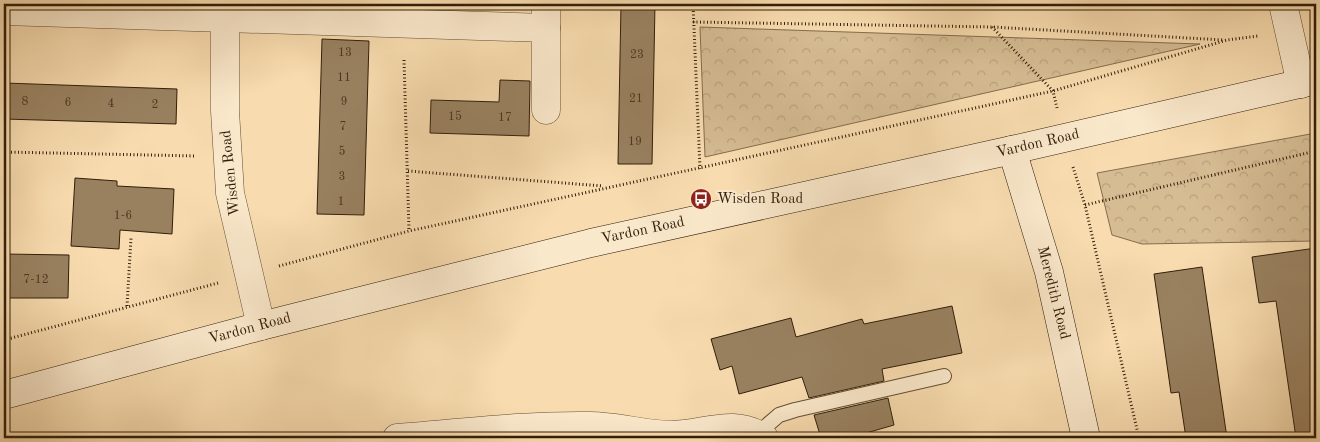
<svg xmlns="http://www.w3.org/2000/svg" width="1320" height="442" viewBox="0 0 1320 442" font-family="'Old Standard TT',serif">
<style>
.forest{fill:url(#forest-crowns);stroke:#846d4e}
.building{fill:#998160;stroke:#321e0a}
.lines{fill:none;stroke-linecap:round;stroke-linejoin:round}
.lane-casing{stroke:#644e33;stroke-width:16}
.street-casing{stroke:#644e33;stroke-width:29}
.secondary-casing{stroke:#321e0a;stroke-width:29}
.path{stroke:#321e0a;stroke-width:3;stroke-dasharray:1 2.5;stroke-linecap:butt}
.lane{stroke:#fae8cb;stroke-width:14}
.street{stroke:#fae8cb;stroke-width:28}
.secondary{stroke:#fae8cb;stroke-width:28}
.labels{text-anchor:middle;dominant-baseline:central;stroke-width:4;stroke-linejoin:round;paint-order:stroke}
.number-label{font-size:12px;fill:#4c3720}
.street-label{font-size:15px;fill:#321e0a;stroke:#fae8cb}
.poi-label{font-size:15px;fill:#321e0a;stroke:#fae8cb;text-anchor:start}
</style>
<defs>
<pattern id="forest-crowns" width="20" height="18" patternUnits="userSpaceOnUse" patternTransform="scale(1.25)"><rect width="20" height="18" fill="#d6bc93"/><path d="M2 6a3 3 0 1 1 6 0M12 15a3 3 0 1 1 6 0" fill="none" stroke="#b8a17d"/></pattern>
</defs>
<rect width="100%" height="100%" fill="#f8dcaf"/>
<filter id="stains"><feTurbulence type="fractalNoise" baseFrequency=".004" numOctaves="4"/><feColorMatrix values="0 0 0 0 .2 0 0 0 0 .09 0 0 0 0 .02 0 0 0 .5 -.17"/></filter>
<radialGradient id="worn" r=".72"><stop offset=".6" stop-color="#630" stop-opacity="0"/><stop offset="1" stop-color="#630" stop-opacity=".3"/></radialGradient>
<g class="forest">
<path d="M700 27 1200 44 705 157Z"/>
<path d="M1316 133V241L1142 244 1112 235 1097 173Z"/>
</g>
<g class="building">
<path d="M621 4H655L652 164H618Z"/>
<path d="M322 39 369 41 364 215 317 214Z"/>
<path d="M500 80 530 81 529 136 430 133 431 100 499 102Z"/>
<path d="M4 83 177 89 176 124 4 119Z"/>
<path d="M75 178 117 181V186L174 189 172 234 120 230 119 249 71 246Z"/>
<path d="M1316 248V438H1296L1276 301 1259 303 1252 257Z"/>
<path d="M4 254 69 255 68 298H4Z"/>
<path d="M1202 267 1227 438H1186L1179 392 1171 393 1154 274Z"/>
<path d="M952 306 962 353 882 369 884 381 809 398 802 377 739 394 732 366 720 370 711 339 791 318 796 337 862 319 864 324Z"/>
<path d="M888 398 894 425 849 438H821L814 415Z"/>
</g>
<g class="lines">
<g class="lane-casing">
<path id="lane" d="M757 434 779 415 795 410 944 376"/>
</g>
<g class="street-casing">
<g id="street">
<path d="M225 4V111L230 193 261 326"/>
<path d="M1283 4 1301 84"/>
<path d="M4 11 546 28"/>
<path d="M546 110V4"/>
<path d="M397 438C461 433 525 425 590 426 617 426 645 435 673 435 706 434 734 418 764 438"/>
</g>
</g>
<g class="secondary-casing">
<g id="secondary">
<path d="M1012 150 1049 272 1086 438"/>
<path d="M4 395 261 326 591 243 1012 150 1316 80"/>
</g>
</g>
<g class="path">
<path d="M693 4 700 169"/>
<path d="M693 22 992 27 1224 40"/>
<path d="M992 27 1053 91 1057 108"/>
<path d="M404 60 409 231"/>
<path d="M4 152 196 156"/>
<path d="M1073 167 1085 205 1139 438"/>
<path d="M408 171 603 186"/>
<path d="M1085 205 1316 151"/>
<path d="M279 266 409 231 1053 91 1227 40 1258 36"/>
<path d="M127 306 131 238"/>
<path d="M4 340 218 283"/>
</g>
<use href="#lane" class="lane"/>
<use href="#street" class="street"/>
<use href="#secondary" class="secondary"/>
</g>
<defs>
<g id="bus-disc" transform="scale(1.125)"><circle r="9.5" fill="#8f2418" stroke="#fae8cb"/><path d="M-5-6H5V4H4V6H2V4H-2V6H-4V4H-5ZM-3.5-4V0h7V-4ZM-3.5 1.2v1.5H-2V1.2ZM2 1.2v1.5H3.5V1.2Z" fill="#fff"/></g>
</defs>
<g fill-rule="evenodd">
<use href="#bus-disc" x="701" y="199"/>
</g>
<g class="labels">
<g class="number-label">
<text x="345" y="53">13</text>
<text x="637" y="55">23</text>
<text x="344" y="78">11</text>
<text x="636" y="99">21</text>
<text x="25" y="102">8</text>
<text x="344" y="102">9</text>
<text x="68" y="103">6</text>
<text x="111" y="104">4</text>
<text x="155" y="105">2</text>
<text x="455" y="117">15</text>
<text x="505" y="118">17</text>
<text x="343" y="127">7</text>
<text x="635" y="142">19</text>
<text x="342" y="152">5</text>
<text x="342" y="177">3</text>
<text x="341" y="202">1</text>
<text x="123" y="216">1-6</text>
<text x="36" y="280">7-12</text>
</g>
<g class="street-label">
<text transform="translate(1038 144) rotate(-13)">Vardon Road</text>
<text transform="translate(231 173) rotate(-96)">Wisden Road</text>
<text transform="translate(643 231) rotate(-12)">Vardon Road</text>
<text transform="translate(1053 293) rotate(76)">Meredith Road</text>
<text transform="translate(250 329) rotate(-15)">Vardon Road</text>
</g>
<g class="poi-label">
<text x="717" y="199">Wisden Road</text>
</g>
</g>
<rect width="1320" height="442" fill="none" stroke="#f8dcaf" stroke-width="20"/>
<rect x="5" y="5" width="1310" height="432" fill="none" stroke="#321e0a" stroke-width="2.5"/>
<rect x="10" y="10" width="1300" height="422" fill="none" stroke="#321e0a"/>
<rect width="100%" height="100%" filter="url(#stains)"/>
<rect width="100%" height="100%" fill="url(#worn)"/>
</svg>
